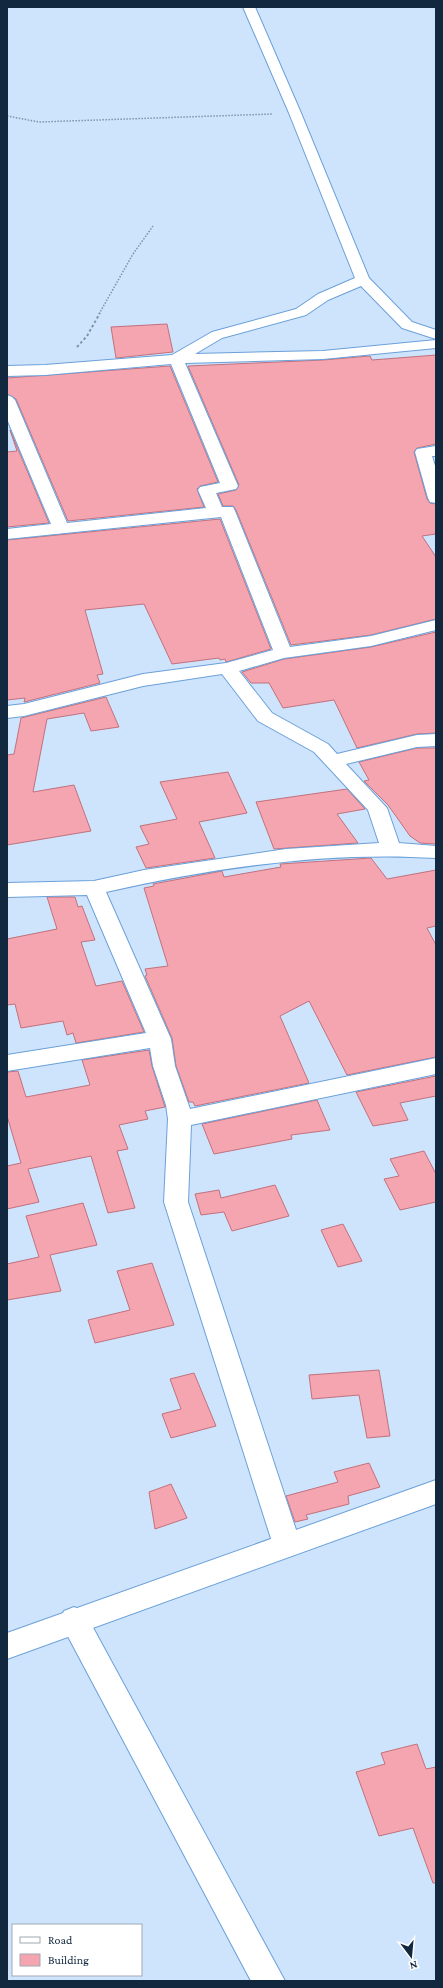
<svg xmlns="http://www.w3.org/2000/svg" width="443" height="1988" viewBox="0 0 443 1988" font-family="'Crimson Pro',serif">
<style>
.building{fill:#f4a5af;stroke:#c1717d}
.lines{fill:none;stroke-linecap:round;stroke-linejoin:round}
.minor-casing{stroke:#6ba0d9;stroke-width:2}
.secondary-casing{stroke:#6ba0d9;stroke-width:2}
.path-far1{stroke:#7d93ac;stroke-width:1.5;stroke-dasharray:1.5 1.5;stroke-linecap:butt}
.path{stroke:#7d93ac;stroke-width:2;stroke-dasharray:2.5 2.5;stroke-linecap:butt}
.minor{fill:#fff;fill-rule:evenodd}
.secondary{fill:#fff;fill-rule:evenodd}
</style>
<rect width="100%" height="100%" fill="#cee4fd"/>
<g class="building">
<path d="M167 324 173 352 116 358 111 327Z"/>
<path d="M436 355V444L417 448 414 452 427 499 430 503 436 504V534L422 536 436 557V619L371 635 291 645 236 510 233 506H223L218 494 236 490 239 485 188 366 323 360 370 356 372 360Z"/>
<path d="M170 366 218 482 200 486 197 489 204 507 68 521 16 399 7 394V378Z"/>
<path d="M10 430 49 523 7 527V452L17 451Z"/>
<path d="M220 519 271 649 226 662 225 659 220 660 219 658 172 664 144 604 85 610 103 674 97 675 100 683 24 702 25 698 7 700V540Z"/>
<path d="M436 632V733L417 734 357 748 334 700 283 708 269 683H251L242 672 284 659 371 647Z"/>
<path d="M106 697 119 727 91 731 84 713 47 719 33 792 74 785 91 831 7 845V755L14 754 21 718Z"/>
<path d="M417 748H436V844L420 843 410 836 388 805 364 781 369 780 359 762Z"/>
<path d="M228 772 247 813 199 822 215 858 146 868 136 847 149 844 140 826 177 819 160 782Z"/>
<path d="M347 789 365 809 337 814 358 843 274 849 256 802Z"/>
<path d="M371 858 387 879 436 870V926L427 928 436 945V1057L347 1075 309 1001 280 1016 309 1083 195 1106 193 1102H189L176 1066 172 1038 145 976 147 975 145 969 168 966 144 888 154 886 153 884 222 871 224 877 281 867 280 864Z"/>
<path d="M47 897H75L78 907 82 906 95 940 81 942 96 986 122 981 144 1032 76 1043 73 1033 67 1035 63 1021 21 1028 15 1004 7 1005V939L57 929Z"/>
<path d="M149 1050 152 1066 165 1107 145 1111 148 1119 119 1125 128 1149 117 1151 135 1208 108 1213 91 1156 28 1169 39 1202 7 1209V1166L21 1163 7 1116V1072L18 1071 26 1097 90 1085 82 1060Z"/>
<path d="M436 1076V1096L400 1103 408 1120 373 1126 356 1092Z"/>
<path d="M317 1100 330 1130 291 1135 292 1139 214 1154 202 1124Z"/>
<path d="M424 1151 436 1174V1202L400 1210 384 1179 399 1176 390 1159Z"/>
<path d="M275 1185 289 1216 232 1231 224 1212 201 1215 195 1194 219 1190 221 1198Z"/>
<path d="M83 1203 97 1245 50 1255 61 1291 7 1300V1264L39 1257 26 1216Z"/>
<path d="M343 1224 362 1261 338 1267 321 1230Z"/>
<path d="M152 1263 174 1325 95 1343 88 1320 130 1310 117 1271Z"/>
<path d="M379 1370 390 1436 367 1438 359 1395 312 1399 309 1375Z"/>
<path d="M194 1373 216 1426 171 1438 162 1414 181 1409 170 1379Z"/>
<path d="M369 1463 380 1487 348 1496 349 1504 306 1515 308 1519 295 1522 286 1496 338 1482 334 1472Z"/>
<path d="M171 1484 187 1518 155 1529 149 1492Z"/>
<path d="M417 1744 426 1769 436 1767V1883H433L413 1828 379 1836 356 1772 385 1764 381 1753Z"/>
</g>
<g class="lines">
<g class="minor-casing">
<g id="minor">
<path d="M243 7H255L301 113 369 278 412 322 436 330V339L402 328 361 286 328 300 306 315 222 338 195 354 323 351 436 340V348L323 359 185 363 238 486 236 489 216 493 222 507H233L235 511 290 647 371 636 436 620V630L371 646 284 658 239 671 272 713 328 744 337 754 417 735 436 734V746L417 747 346 764 387 808 399 843 436 846V858C327 851 212 868 106 892L171 1039 175 1066 190 1109 436 1058V1074L191 1125 188 1202 301 1545 297 1553 287 1557 277 1553 273 1545 164 1202 168 1119 166 1105 153 1066 150 1048 7 1071V1055L146 1033 87 895 7 897V883L94 881 144 870 286 849 379 843 368 810 314 752 258 721 222 674 143 686 24 716 7 718V706L24 704 143 674 226 663 273 650 221 517 7 539V529L51 524 7 419V395L12 397 15 400 67 523 206 508 198 490 200 487 220 483 171 364 45 375 7 376V366L45 365 172 355 212 332 296 309 318 294 355 278 289 113Z"/>
<path d="M436 446V456H432L436 469V503L430 502 428 498 415 452 417 449Z"/>
<path d="M74 1607 84 1611 285 1981H251L64 1629 60 1620 64 1611Z"/>
</g>
</g>
<g class="secondary-casing">
<path id="secondary" d="M436 1480V1504L7 1659V1633Z"/>
</g>
<g class="path-far1">
<path d="M7 116 39 122 273 114"/>
<path d="M99 314 133 254 153 226"/>
</g>
<path class="path" d="M77 347 87 336 100 313"/>
<use href="#minor" class="minor"/>
<use href="#secondary" class="secondary"/>
</g>
<rect width="443" height="1988" fill="none" stroke="#12283f" stroke-width="16"/>
<rect x="12" y="1924" width="130" height="52" fill="#ffffff" stroke="#a0a9b2"/>
<rect x="20" y="1937" width="20" height="6" fill="#ffffff" stroke="#a0a9b2"/>
<text x="48" y="1944" font-size="12" fill="#12283f">Road</text>
<rect x="20" y="1954" width="20" height="12" fill="#f4a5af" stroke="#a0a9b2"/>
<text x="48" y="1964" font-size="12" fill="#12283f">Building</text>
<g transform="translate(411 1956) rotate(164)" stroke="#ffffff" stroke-width="3" paint-order="stroke">
<path d="M0-3L7 15L0 10L-7 15Z" fill="#12283f"/>
<text y="-6" font-size="11" font-weight="bold" text-anchor="middle" fill="#12283f">N</text>
</g>
</svg>
